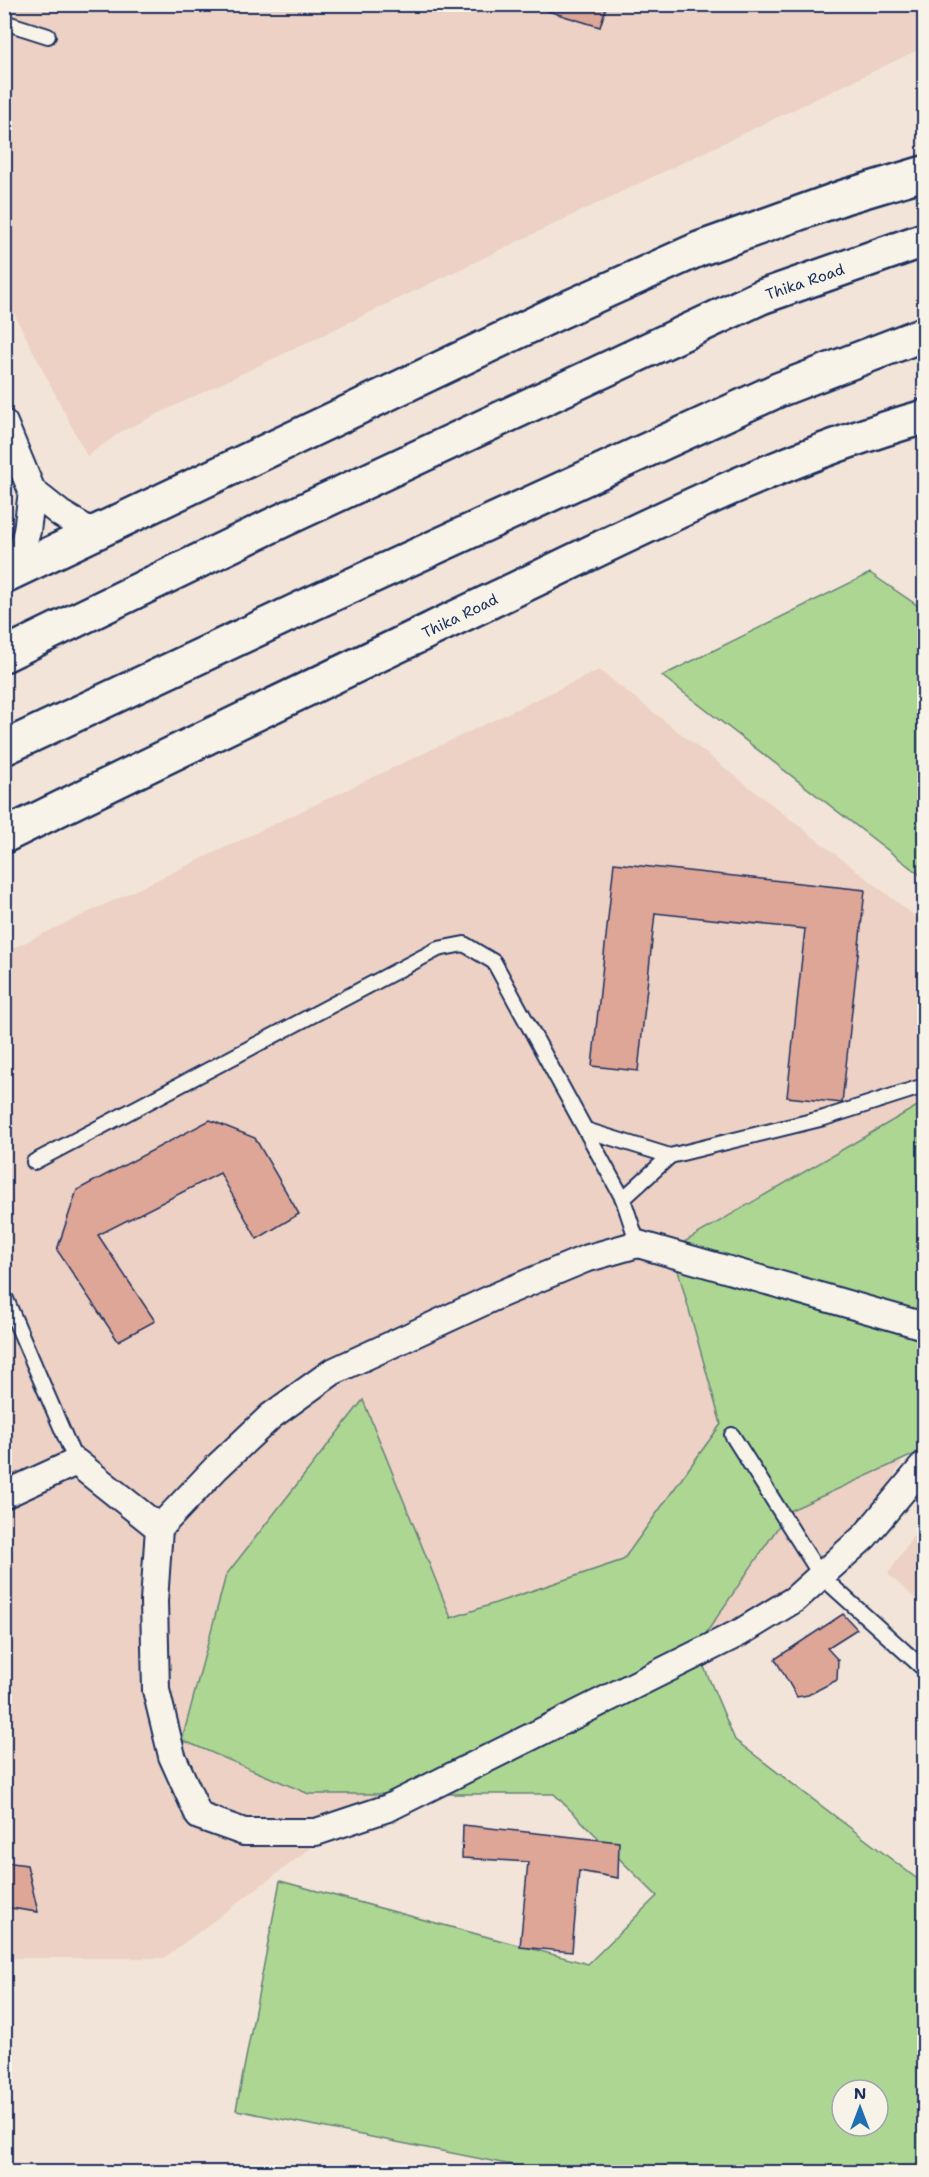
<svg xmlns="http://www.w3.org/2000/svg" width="929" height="2177" viewBox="0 0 929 2177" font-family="'Shantell Sans',sans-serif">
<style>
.built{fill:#ecd1c4}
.green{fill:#aed693;stroke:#648278;stroke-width:1.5;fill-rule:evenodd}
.building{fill:#dea697;stroke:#1b2f5e;stroke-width:1.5}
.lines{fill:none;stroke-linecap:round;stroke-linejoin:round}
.lane-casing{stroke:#1b2f5e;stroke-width:18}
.street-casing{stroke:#1b2f5e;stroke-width:30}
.secondary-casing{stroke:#1b2f5e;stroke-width:38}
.highway-casing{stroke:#1b2f5e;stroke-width:38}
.lane{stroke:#f7f3e8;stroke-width:14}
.street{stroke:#f7f3e8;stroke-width:26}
.secondary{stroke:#f7f3e8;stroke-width:33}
.highway{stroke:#f7f3e8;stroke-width:33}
.labels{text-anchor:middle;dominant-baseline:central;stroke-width:5;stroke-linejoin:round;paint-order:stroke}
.street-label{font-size:15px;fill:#1b2f5e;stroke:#f7f3e8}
</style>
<rect width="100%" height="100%" fill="#f2e4d8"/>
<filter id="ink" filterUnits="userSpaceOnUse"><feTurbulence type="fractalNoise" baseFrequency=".0167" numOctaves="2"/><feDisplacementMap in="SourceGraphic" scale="12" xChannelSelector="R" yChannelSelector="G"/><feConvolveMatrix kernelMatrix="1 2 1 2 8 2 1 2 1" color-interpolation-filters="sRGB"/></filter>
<g filter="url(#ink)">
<g class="built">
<path d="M5 5H924V47L122 431 87 456 5 296Z"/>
<path d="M599 670 924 923V1423L885 1492 793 1591 367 1806 164 1958H5V952Z"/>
<path d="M924 1520V1606L888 1574Z"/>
</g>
<g class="green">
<path d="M870 573 924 610V878L662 676Z"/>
<path d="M924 1102V1450L789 1511 696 1648 735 1740 924 1884V2172H547L236 2110 280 1881 588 1964 657 1896 554 1794H309L182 1740 226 1575 363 1400 451 1618 623 1560 721 1424 672 1249ZM842 2090H878V2126H842Z"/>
</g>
<g class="building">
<path d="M525 4H607L600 27Z"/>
<path d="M614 863 865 890 842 1103 787 1097 805 929 655 913 638 1071 592 1066Z"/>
<path d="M210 1120 255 1138 299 1214 257 1239 220 1173 98 1235 155 1321 118 1341 57 1250 77 1190Z"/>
<path d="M843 1614 857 1629 827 1648 838 1660 837 1680 808 1695 797 1697 775 1659Z"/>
<path d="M463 1825 619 1842 618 1878 579 1871 572 1952 520 1947 528 1862 462 1858Z"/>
<path d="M4 1862 27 1865 38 1912 4 1907Z"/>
</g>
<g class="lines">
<g class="lane-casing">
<g id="lane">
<path d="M4 22 48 36"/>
<path d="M586 1130 670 1156 824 1118 924 1086"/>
<path d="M34 1162 438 949 464 944 494 962 623 1199 638 1244"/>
<path d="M623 1199 670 1156"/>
<path d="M6 1299 76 1462"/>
<path d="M732 1435 821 1576 924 1669"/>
</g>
</g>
<g class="street-casing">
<g id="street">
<path d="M4 423 32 491 27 531 16 570"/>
<path d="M32 491 61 514 93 533"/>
<path d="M4 1495 76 1462 159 1528 217 1467 271 1416 332 1372 501 1294 585 1259 638 1244 924 1326"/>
<path d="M159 1528 154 1601 156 1690 172 1756 199 1816 244 1832H316L388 1808 741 1632 795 1599 865 1536 924 1465"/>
</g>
</g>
<g class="secondary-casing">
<g id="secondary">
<path d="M4 576 561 311 699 249 844 197 924 173"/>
<path d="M4 836C168 755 334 676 499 597 637 531 776 459 924 417"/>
</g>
</g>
<g class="highway-casing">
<g id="highway">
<path d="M4 655 279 522 761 297 924 240"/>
<path d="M4 748 311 604 778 390 924 334"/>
</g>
</g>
<use href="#lane" class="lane"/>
<use href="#street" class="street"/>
<use href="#secondary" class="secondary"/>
<use href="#highway" class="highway"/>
</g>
</g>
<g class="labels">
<g class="street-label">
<text transform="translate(805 282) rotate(-19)">Thika Road</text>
<text transform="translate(460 616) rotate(-26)">Thika Road</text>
</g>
</g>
<rect width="929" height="2177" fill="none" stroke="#f7f3e8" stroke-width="24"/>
<rect x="12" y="12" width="905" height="2153" fill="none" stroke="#1b2f5e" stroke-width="2" filter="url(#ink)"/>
<g transform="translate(860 2108)"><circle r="28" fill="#f7f3e8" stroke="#9fa5b1" stroke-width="1.5"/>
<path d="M0-4.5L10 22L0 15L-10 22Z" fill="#1f6fb2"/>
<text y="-9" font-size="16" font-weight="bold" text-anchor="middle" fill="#1b2f5e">N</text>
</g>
</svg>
